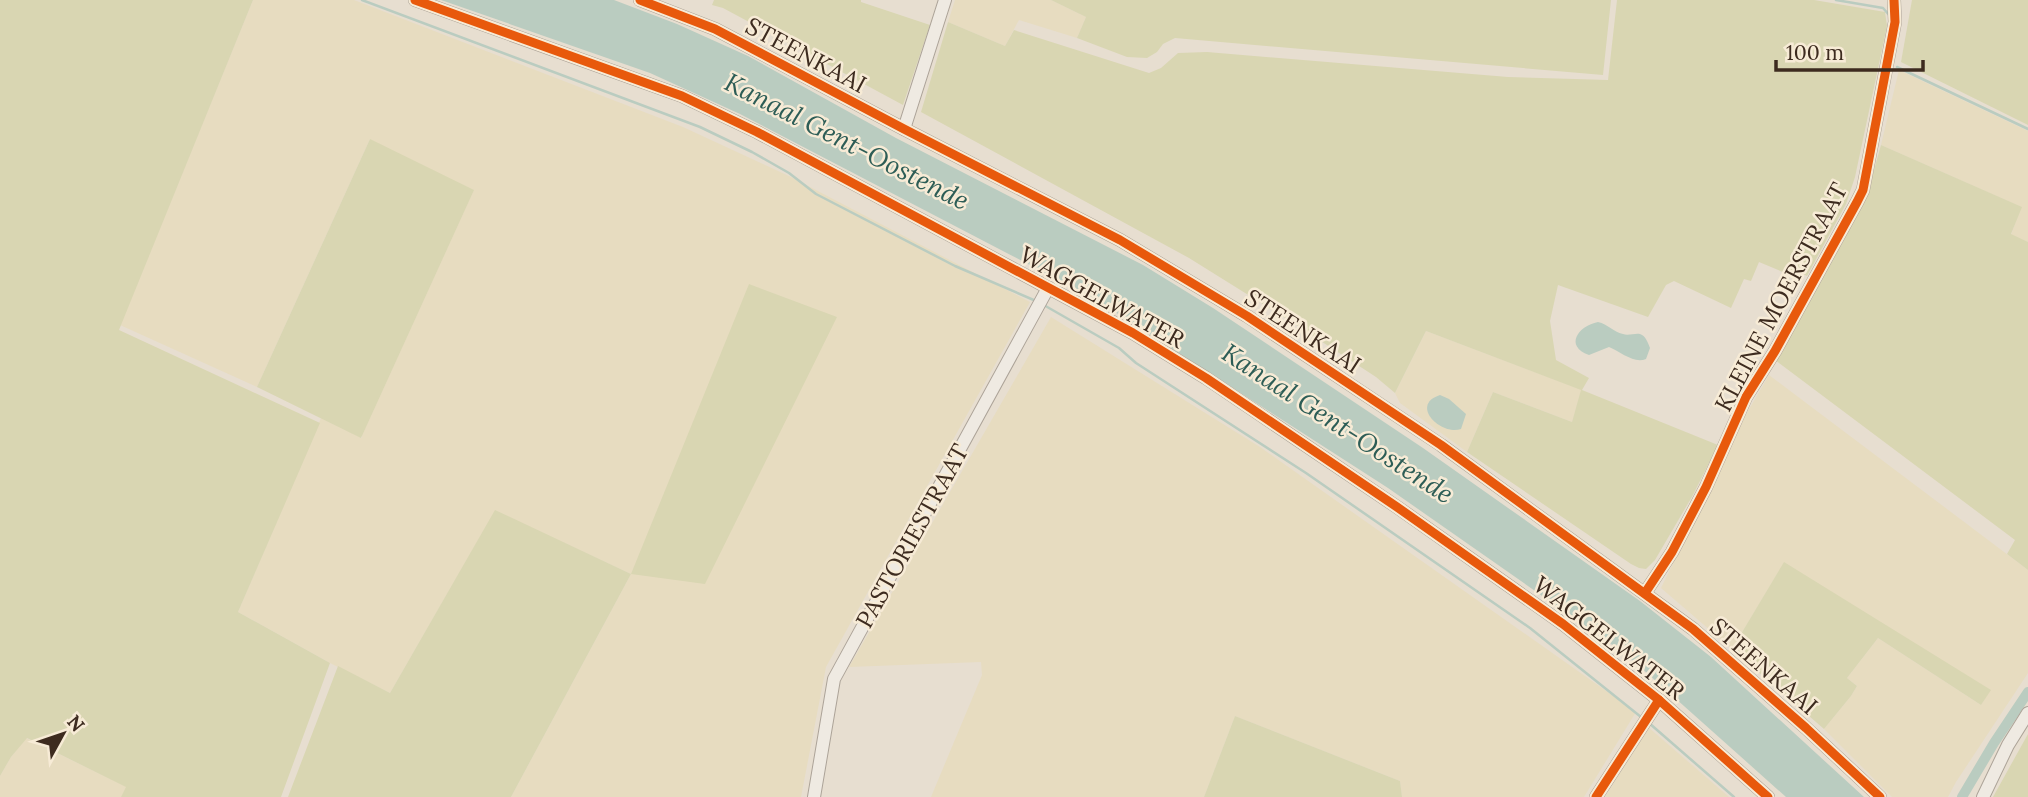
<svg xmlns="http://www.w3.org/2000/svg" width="2028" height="797" viewBox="0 0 2028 797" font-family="Lora,serif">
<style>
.farmland{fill:#e7dcc0}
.green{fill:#d9d6b2}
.water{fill:#baccc0}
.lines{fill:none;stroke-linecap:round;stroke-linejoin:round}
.stream{stroke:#baccc0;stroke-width:2.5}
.canal{stroke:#baccc0;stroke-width:10}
.minor-casing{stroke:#aca398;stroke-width:14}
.minor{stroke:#efeae2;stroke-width:12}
.cycleway-casing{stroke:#f7ebd6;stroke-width:13}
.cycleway{stroke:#e8590c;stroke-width:9}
.labels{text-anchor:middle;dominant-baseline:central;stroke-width:5;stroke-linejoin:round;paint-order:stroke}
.street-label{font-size:24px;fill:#3d2b1f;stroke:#f7ebd6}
.water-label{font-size:26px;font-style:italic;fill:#2d5d56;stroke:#f7ebd6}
</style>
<rect width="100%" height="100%" fill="#e7ded0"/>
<g class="farmland">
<path d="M253 0H354L683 127 791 177 1030 302 826 667 801 797H511L631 574 495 511 390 693 330 663 238 612 321 418 362 438 370 139 257 387 120 325Z"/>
<path d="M955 0H1051L1086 17 1077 38 1019 20 1005 46 948 22Z"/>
<path d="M1899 70 2028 131V242L2011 235 2021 207 1881 145Z"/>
<path d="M1051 317 1260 447 1636 712 1584 797H1402L1400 781 1235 716 1204 797H931L982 675 981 662 849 667Z"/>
<path d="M1426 331 1582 390 1572 422 1493 392 1467 452 1400 403 1395 393Z"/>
<path d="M1769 375 2028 570V673L1956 782 1948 797H1892L1824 729 1851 696 1857 686 1847 678 1878 638 1981 705 1990 690 1784 563 1732 649 1661 588 1745 416Z"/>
<path d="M1648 727 1729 797H1605Z"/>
<path d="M26 738 127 787 121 797H0V776L11 757Z"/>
</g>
<g class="green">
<path d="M0 0H253L119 330 320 423 238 612 330 663 281 797H121L126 787 27 738 11 757 0 776Z"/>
<path d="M714 0H861V2L930 25 903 105 723 8 712 5Z"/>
<path d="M1051 0H1611L1603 75 1175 38 1163 44 1157 52 1147 58 1127 57 1077 38 1086 17Z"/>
<path d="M1617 0H1814L1885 12 1887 26 1855 177 1846 204 1807 276 1799 272 1797 278 1759 262 1751 281 1744 279 1731 308 1674 281 1666 285 1648 317 1558 285 1550 321 1556 360 1589 378 1582 390 1718 445 1693 495 1655 560 1646 569 1639 568 1631 564 1467 452 1493 392 1572 422 1581 390 1426 331 1395 393 1376 377 1287 319 1189 258 921 112 948 22 1005 46 1014 30 1149 73 1161 68 1178 53 1207 52 1508 77 1608 80Z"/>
<path d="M1912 0H2028V125L1901 62Z"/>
<path d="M370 139 474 190 361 438 257 387Z"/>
<path d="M1881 145 2022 207 2011 234 2028 242V570L2007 554 2015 540 1775 360 1841 245 1866 198Z"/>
<path d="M749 284 837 317 705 584 631 574 511 797H288L338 666 390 693 495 510 631 574Z"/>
<path d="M1784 562 1991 690 1981 705 1878 638 1847 678 1857 686 1851 696 1824 729 1732 649Z"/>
<path d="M1235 716 1400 781 1402 797H1204Z"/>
<path d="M2028 734V797H1993Z"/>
</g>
<g class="water">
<path d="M441 0H614L677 24 748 56 896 138 1143 265 1213 308 1423 448 1640 601 1711 657 1864 797H1786L1638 665 1611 644 1388 488 1095 299 740 114 650 73Z"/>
<path d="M1598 322C1608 324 1613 332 1623 334 1628 336 1635 333 1640 334 1646 336 1648 343 1650 348L1646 359C1634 364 1621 352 1609 347L1589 355C1564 346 1578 326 1598 322Z"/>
<path d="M1440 395 1449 399 1466 414 1461 429C1441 436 1409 405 1440 395Z"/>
</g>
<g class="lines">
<g class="stream">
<path d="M362 0 700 127 752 152 789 173 816 194 955 266 1036 301"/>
<path d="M1836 0 1883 8 1890 16"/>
<path d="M1897 67 2028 129"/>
<path d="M1042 304 1119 348 1136 363 1306 473 1530 628 1641 717"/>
<path d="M1649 723 1734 797"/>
</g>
<path class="canal" d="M1962 797 1994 743 2028 692"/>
<g class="minor-casing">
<g id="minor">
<path d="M415 0 682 96 757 132 1133 333 1206 378 1397 507 1563 624 1659 700 1768 797"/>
<path d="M640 0 715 29 904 129 1120 240 1247 316 1441 445 1693 629 1806 728 1880 797"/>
<path d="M904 129 945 0"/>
<path d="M1645 593 1672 552 1706 487 1746 397 1775 351 1857 202 1863 190 1895 22 1894 0"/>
<path d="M814 797 834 679 1048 288"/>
<path d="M1596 797 1659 700"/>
<path d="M1983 797 2008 745 2028 713"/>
</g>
</g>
<use href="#minor" class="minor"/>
<g class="cycleway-casing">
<g id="cycleway">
<path d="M415 0 682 96 757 132 1133 333 1206 378 1397 507 1563 624 1659 700 1768 797"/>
<path d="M640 0 715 29 904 129 1120 240 1247 316 1441 445 1693 629 1806 728 1880 797"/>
<path d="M1645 593 1672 552 1706 487 1746 397 1775 351 1857 202 1863 190 1895 22 1894 0"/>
<path d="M1596 797 1659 700"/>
</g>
</g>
<use href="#cycleway" class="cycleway"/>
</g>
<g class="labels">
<g class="street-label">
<text transform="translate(806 55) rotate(28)">STEENKAAI</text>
<text transform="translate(1102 297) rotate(29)">WAGGELWATER</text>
<text transform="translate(1781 297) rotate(-62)">KLEINE MOERSTRAAT</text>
<text transform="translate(1303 331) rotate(33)">STEENKAAI</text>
<text transform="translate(912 536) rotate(-61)">PASTORIESTRAAT</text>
<text transform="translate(1609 638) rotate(38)">WAGGELWATER</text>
<text transform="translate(1764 666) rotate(41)">STEENKAAI</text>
</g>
<g class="water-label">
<text transform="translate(847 141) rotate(27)">Kanaal Gent-Oostende</text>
<text transform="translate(1338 423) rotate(33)">Kanaal Gent-Oostende</text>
</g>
</g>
<g transform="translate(63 734) rotate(50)" stroke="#f7ebd6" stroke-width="5" paint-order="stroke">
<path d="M0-5L12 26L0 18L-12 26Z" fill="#3d2b1f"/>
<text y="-10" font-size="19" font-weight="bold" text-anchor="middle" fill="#3d2b1f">N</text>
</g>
<path d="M1776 60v10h147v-10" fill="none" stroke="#3d2b1f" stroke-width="3.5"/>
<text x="1786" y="60" font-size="21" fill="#3d2b1f" stroke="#f7ebd6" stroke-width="5" paint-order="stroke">100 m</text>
</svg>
